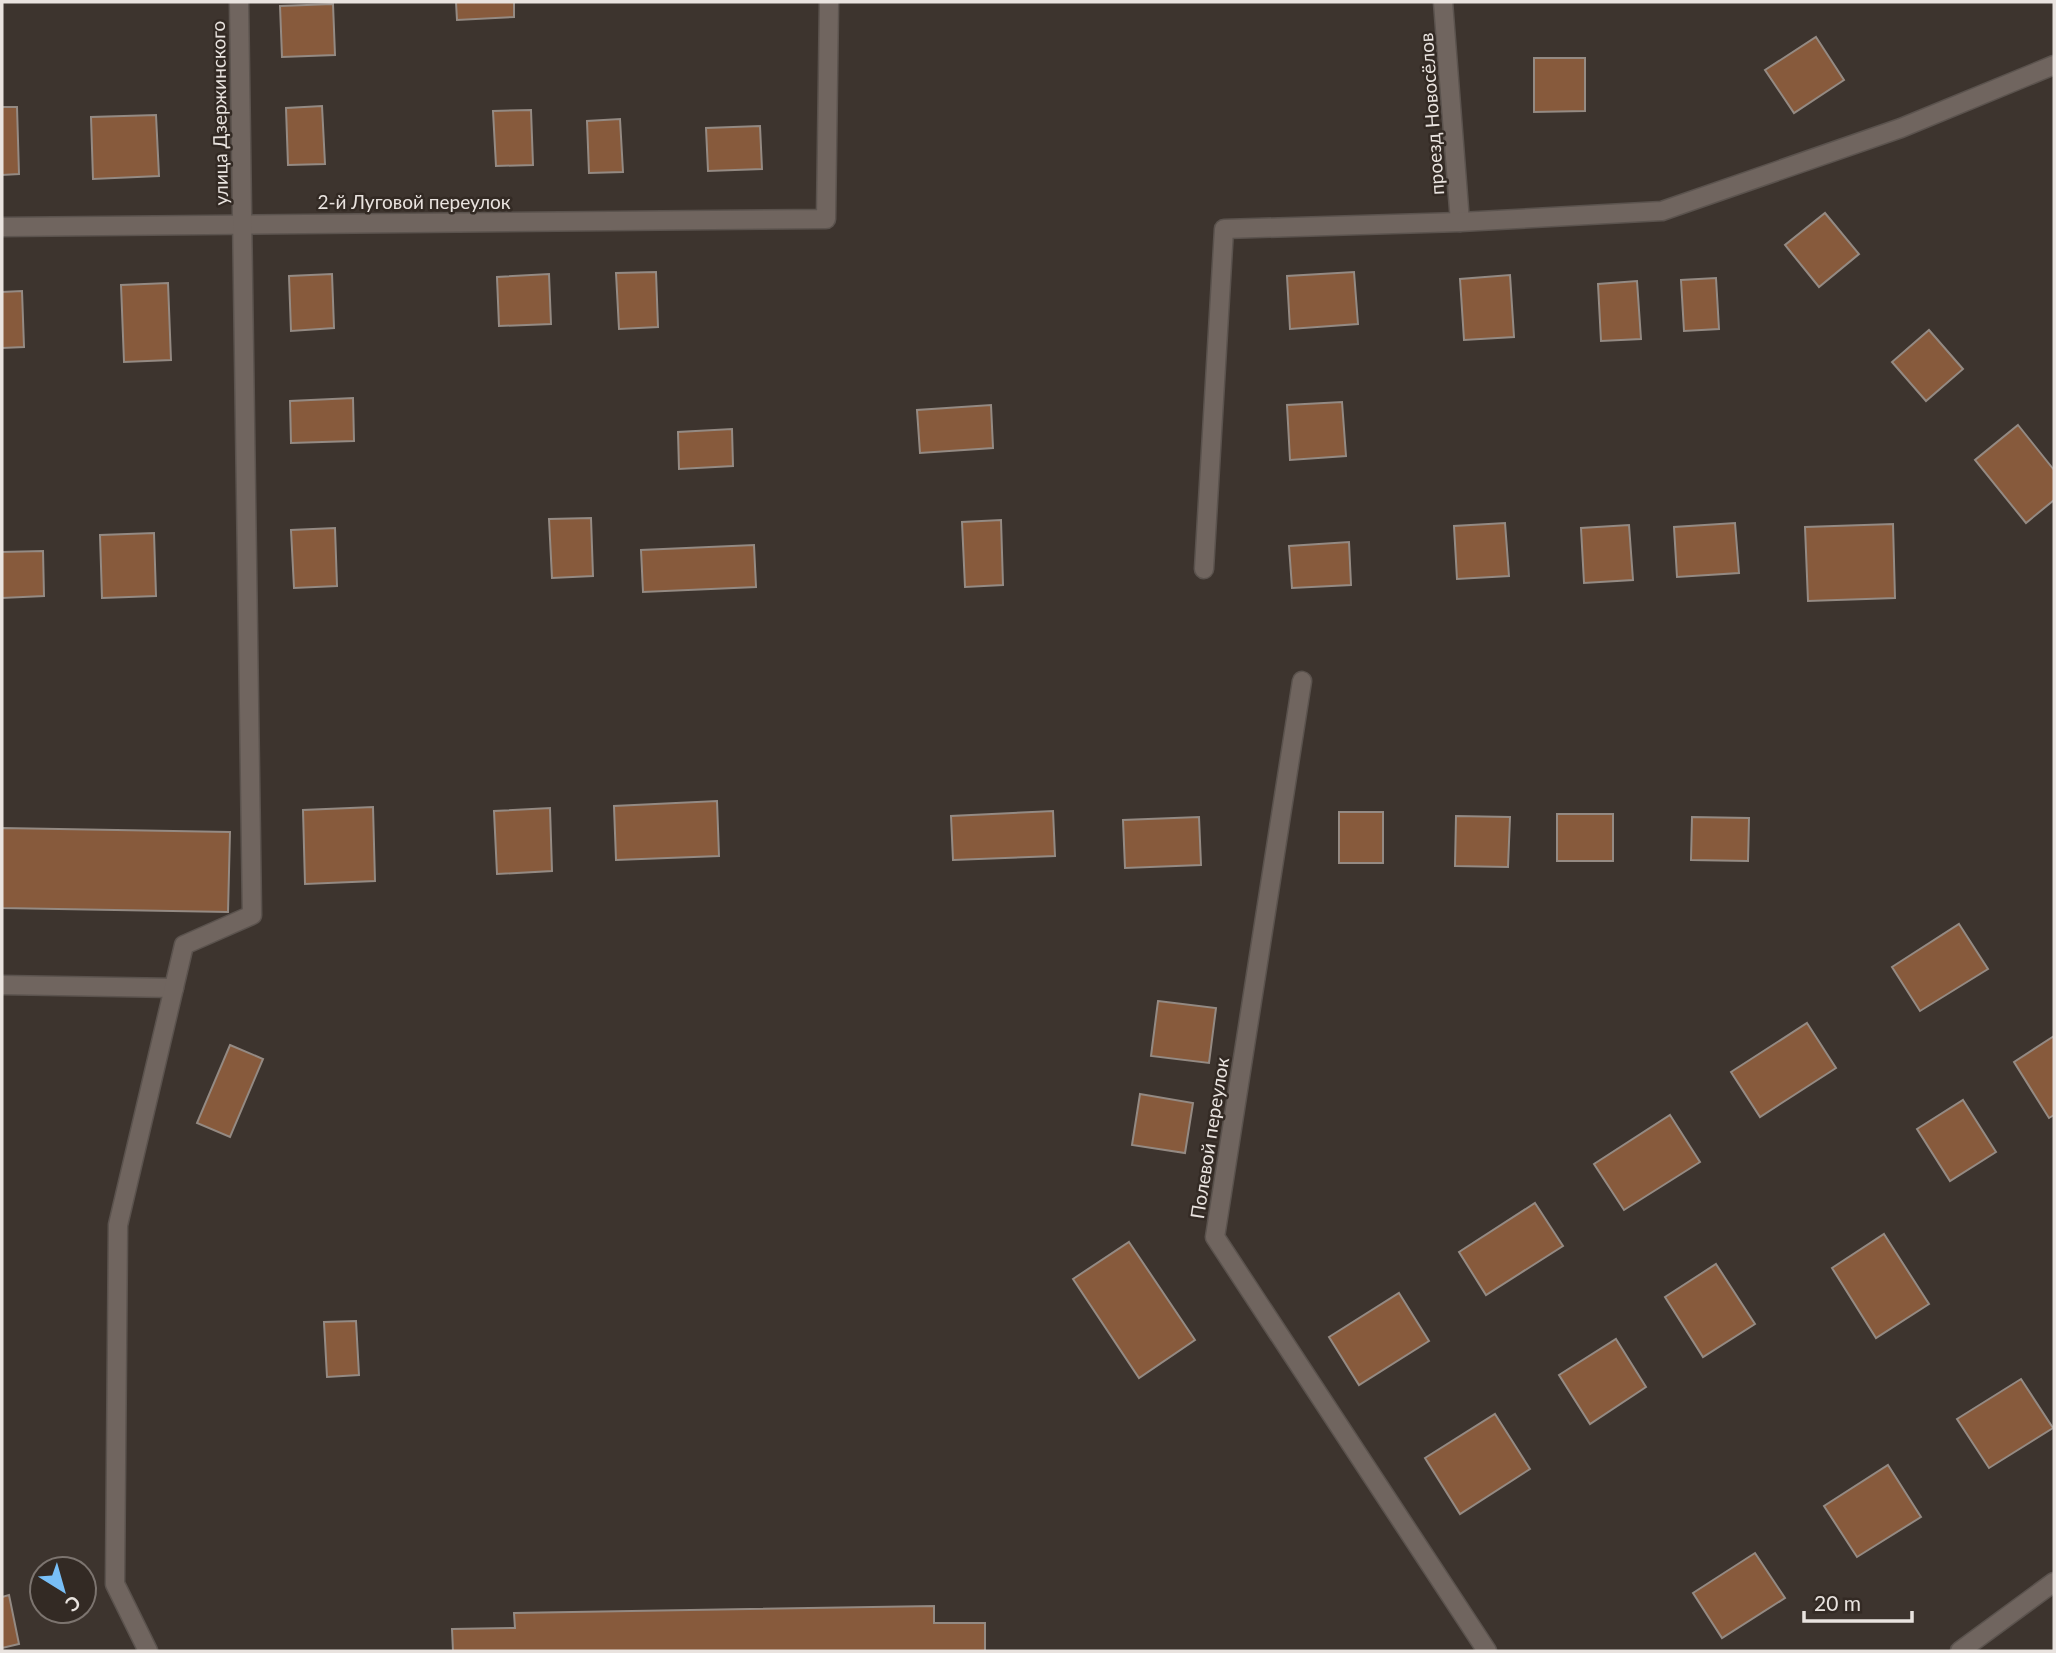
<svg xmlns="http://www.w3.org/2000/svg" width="2056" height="1653" viewBox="0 0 2056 1653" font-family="Lato,sans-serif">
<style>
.building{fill:#875a3c;stroke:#948a83;stroke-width:2}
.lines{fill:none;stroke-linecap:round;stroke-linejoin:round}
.minor-casing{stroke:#5b534e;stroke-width:21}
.minor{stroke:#70655f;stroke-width:18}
.labels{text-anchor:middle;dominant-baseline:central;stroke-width:5;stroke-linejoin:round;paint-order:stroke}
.street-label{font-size:19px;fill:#e9e3df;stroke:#332a24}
</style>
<rect width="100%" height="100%" fill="#3d342e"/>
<g class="building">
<path d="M456 2H514V17L457 20Z"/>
<path d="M333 4 335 55 282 57 280 6Z"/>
<path d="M1816 37 1844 80 1794 113 1765 70Z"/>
<path d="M1534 58H1585V111L1534 112Z"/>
<path d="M322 106 325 164 288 165 286 108Z"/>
<path d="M2 107H17L19 174 2 175Z"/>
<path d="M531 110 533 165 496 166 493 111Z"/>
<path d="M156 115 159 176 93 179 91 117Z"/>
<path d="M620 119 623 172 589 173 587 121Z"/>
<path d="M760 126 762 169 708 171 706 128Z"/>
<path d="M1825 213 1859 254 1819 287 1785 245Z"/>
<path d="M656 272 658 327 619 329 616 273Z"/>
<path d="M1354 272 1358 324 1290 329 1287 276Z"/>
<path d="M332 274 334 328 291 331 289 276Z"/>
<path d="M549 274 551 324 499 326 497 277Z"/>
<path d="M1510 275 1514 337 1464 340 1460 279Z"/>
<path d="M1716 278 1719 329 1684 331 1681 280Z"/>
<path d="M1637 281 1641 339 1601 341 1598 284Z"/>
<path d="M168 283 171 360 124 362 121 285Z"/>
<path d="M22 291 24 347 2 348V292Z"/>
<path d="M1929 330 1963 369 1926 401 1892 362Z"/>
<path d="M353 398 354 441 291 443 290 401Z"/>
<path d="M1342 402 1346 456 1290 460 1287 405Z"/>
<path d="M991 405 993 448 920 453 917 410Z"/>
<path d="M2018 425 2054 470V500L2026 523 1975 460Z"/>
<path d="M732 429 733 466 679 469 678 432Z"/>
<path d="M591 518 593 576 552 578 549 519Z"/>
<path d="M1001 520 1003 585 965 587 962 522Z"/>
<path d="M1505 523 1509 576 1457 579 1454 526Z"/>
<path d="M1735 523 1739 573 1677 577 1674 527Z"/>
<path d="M1893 524 1895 598 1808 601 1805 527Z"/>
<path d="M1629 525 1633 580 1584 583 1581 528Z"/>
<path d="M335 528 337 586 294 588 291 530Z"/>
<path d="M154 533 156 596 102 598 100 535Z"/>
<path d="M1349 542 1351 585 1292 588 1289 546Z"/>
<path d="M754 545 756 587 643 592 641 550Z"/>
<path d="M43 551 44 596 2 598V552Z"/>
<path d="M717 801 719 856 616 860 614 806Z"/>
<path d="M373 807 375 881 305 884 303 810Z"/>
<path d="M550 808 552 871 497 874 494 811Z"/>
<path d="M1053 811 1055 856 953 860 951 816Z"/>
<rect x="1339" y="812" width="44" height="51"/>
<rect x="1557" y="814" width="56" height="47"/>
<path d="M1456 816 1510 817 1508 867 1455 866Z"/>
<path d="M1199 817 1201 865 1125 868 1123 820Z"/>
<path d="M1692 817 1749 818 1748 861 1691 860Z"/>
<path d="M2 828 230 832 228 912 2 908Z"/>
<path d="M1959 924 1988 969 1920 1011 1892 967Z"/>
<path d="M1158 1001 1216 1008 1209 1063 1151 1056Z"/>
<path d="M1807 1023 1836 1068 1760 1117 1731 1072Z"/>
<path d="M2054 1036V1115L2049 1118 2014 1062Z"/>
<path d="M230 1045 263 1059 230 1137 197 1123Z"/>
<path d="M1140 1094 1193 1103 1185 1153 1132 1145Z"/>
<path d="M1963 1100 1996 1152 1950 1181 1917 1129Z"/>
<path d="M1670 1115 1700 1162 1624 1210 1594 1164Z"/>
<path d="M1535 1203 1563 1246 1486 1295 1459 1252Z"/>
<path d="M1884 1234 1929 1304 1876 1338 1832 1268Z"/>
<path d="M1129 1242 1195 1340 1139 1378 1073 1279Z"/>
<path d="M1716 1264 1755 1324 1703 1357 1665 1297Z"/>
<path d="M1399 1293 1429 1341 1359 1385 1329 1337Z"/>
<path d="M356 1321 359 1375 327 1377 324 1322Z"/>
<path d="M1616 1339 1646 1387 1590 1424 1559 1375Z"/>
<path d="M2021 1379 2053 1428 1989 1468 1957 1419Z"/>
<path d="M1495 1414 1530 1469 1460 1514 1425 1458Z"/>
<path d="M1888 1465 1921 1517 1857 1557 1824 1506Z"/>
<path d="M1755 1553 1785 1598 1722 1638 1693 1593Z"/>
<path d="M9 1595 19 1644 2 1648V1597Z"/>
<path d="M934 1606V1623H985V1651H453L452 1629 515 1628 514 1613Z"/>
</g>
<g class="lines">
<g class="minor-casing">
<g id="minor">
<path d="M1443 2 1460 222"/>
<path d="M2 227 826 219 829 2"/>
<path d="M1204 569 1224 229 1460 222 1662 211 1901 128 2054 65"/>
<path d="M1302 681 1215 1237 1487 1651"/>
<path d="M2 985 174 988"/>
<path d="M148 1651 115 1584 118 1225 184 945 252 915 239 2"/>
<path d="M1960 1651 2054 1582"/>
</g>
</g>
<use href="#minor" class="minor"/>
</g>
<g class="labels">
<g class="street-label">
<text transform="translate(219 113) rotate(-91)">улица Дзержинского</text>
<text transform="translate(1431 114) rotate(-94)">проезд Новосёлов</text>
<text x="414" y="201">2-й Луговой переулок</text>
<text transform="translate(1209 1138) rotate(-81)">Полевой переулок</text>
</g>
</g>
<rect width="2056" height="1653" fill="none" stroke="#e9e3df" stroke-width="7"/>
<g transform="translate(63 1590) rotate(143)"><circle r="33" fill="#332a24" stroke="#7c746f" stroke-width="2"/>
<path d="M0-5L12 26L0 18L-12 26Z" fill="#78bff7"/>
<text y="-10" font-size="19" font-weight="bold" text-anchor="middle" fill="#e9e3df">С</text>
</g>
<path d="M1804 1611v10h108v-10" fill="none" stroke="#e9e3df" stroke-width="3.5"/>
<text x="1814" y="1611" font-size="21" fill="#e9e3df" stroke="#332a24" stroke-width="5" paint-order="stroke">20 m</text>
</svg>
